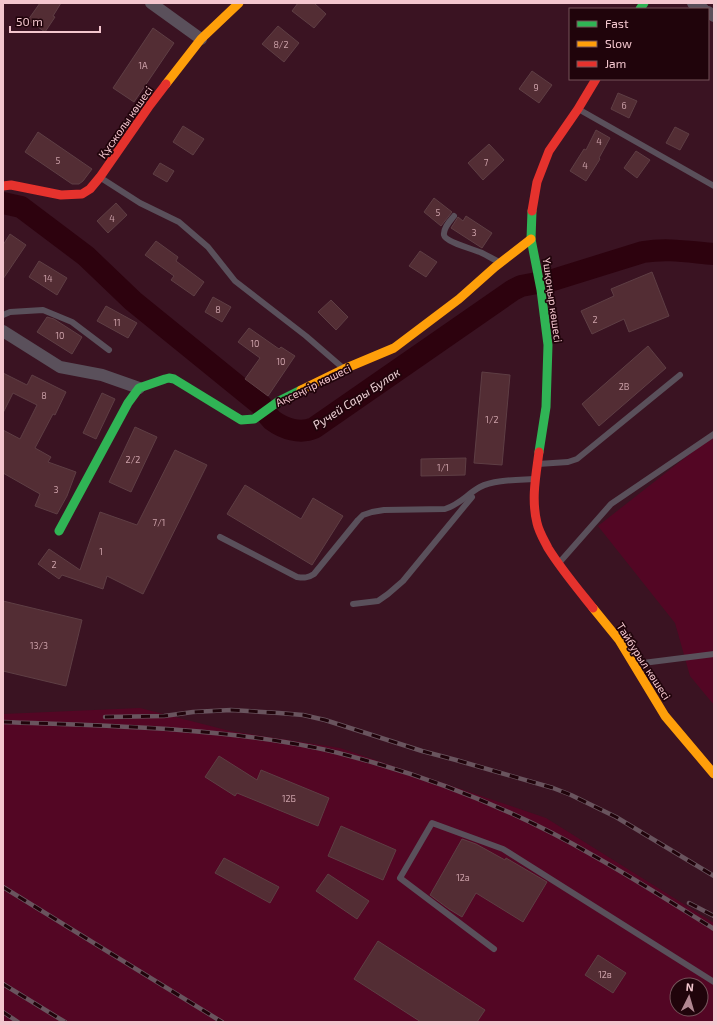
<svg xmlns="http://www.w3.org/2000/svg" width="717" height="1025" viewBox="0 0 717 1025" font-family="'Exo 2',sans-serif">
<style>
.built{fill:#530624;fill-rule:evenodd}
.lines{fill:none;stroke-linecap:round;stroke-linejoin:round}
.river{stroke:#2d020e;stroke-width:22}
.building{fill:#532d34;stroke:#5e3e44}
.lane{stroke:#5a505b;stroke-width:6}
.street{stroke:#5a505b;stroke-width:12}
.fast{stroke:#30b455;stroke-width:9}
.slow{stroke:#ff9f0a;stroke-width:9}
.jam{stroke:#e5322d;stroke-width:9}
.rail-casing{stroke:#69545e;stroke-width:4.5}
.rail{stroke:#20040b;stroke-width:3;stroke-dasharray:9;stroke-linecap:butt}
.labels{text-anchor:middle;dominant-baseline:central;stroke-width:3.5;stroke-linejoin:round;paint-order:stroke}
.number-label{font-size:9px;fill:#cba0a8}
.street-label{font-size:11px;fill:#f3c6ce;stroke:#20040b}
.water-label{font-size:12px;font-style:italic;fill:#edd0d5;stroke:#20040b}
</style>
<rect width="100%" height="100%" fill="#3a1322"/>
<g class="built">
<path d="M714 435V705L690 676 675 623 598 526Z"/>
<path d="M140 708 230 731 340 748 546 818 714 923V1022H3V714ZM677 985H701V1009H677Z"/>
</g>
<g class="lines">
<path class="river" d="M3 203 21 207 86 256 133 301 261 405C264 410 268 416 272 420 284 429 300 434 314 428L513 290 521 286 553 280 643 252C668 248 689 252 714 254"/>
</g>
<g class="building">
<path d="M40 3H61L53 16 55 17 45 32 28 20Z"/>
<path d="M298 3H314L326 14 314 28 292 11Z"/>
<path d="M278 26 299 43 284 62 262 44Z"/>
<path d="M153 28 174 43 134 102 113 88Z"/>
<path d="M532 71 552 85 539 103 519 89Z"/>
<path d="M618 93 637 101 629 118 611 109Z"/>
<path d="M183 126 204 139 193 155 173 142Z"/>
<path d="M675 127 689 134 680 150 666 143Z"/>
<path d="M596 130 610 138 599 158 600 159 586 181 570 171 584 149 586 150Z"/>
<path d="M38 132 92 169 83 181 79 184H72L25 152Z"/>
<path d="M489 144 504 160 483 180 468 163Z"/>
<path d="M636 151 650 160 637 178 624 168Z"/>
<path d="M160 163 174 171 167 182 153 174Z"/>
<path d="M434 198 452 212 441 226 424 212Z"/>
<path d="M116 203 127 215 108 233 97 221Z"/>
<path d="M466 216 492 233 482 248 451 228 458 217 463 221Z"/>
<path d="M10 234 26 245 3 279V245Z"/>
<path d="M156 241 178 257 176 261 204 282 194 296 171 280 174 276 145 255Z"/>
<path d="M420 251 437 262 426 277 409 266Z"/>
<path d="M39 261 67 278 57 295 29 277Z"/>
<path d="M652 272 669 316 629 332 624 319 592 334 581 311 614 296 611 289Z"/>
<path d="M213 297 231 307 222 322 205 312Z"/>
<path d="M331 300 348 317 336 330 318 312Z"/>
<path d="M106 306 137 323 128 338 97 321Z"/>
<path d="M47 317 54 319 82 337 72 354 37 332Z"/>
<path d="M249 328 279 349 281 347 295 356 268 396 245 379 260 358 238 342Z"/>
<path d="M648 346 666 368 599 426 582 404Z"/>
<path d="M482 372 510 375 502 465 474 463Z"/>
<path d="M3 373 27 385 32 375 66 392 55 415 53 414 35 448 51 457 48 462 76 472 67 496 57 514 35 506 40 494 3 473V430L20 439 37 405 13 393 3 413Z"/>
<path d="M102 393 115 399 96 439 83 433Z"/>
<path d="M135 427 157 437 131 492 109 482Z"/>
<path d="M175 450 207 465 143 594 107 576 103 589 62 575 59 579 38 564 49 549 80 570 100 512 137 525Z"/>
<path d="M466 458 465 475 421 476V459Z"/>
<path d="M245 485 301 519 313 498 343 516 312 565 227 514Z"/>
<path d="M3 601 82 620 66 686 3 671Z"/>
<path d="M219 756 257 780 261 770 329 798 318 826 237 793 235 796 205 777Z"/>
<path d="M341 826 396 850 383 880 328 856Z"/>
<path d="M462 839 476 844 505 860 506 858 547 882 523 922 476 893 462 917 449 909 430 895Z"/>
<path d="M224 858 279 887 270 903 215 873Z"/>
<path d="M328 874 369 901 357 919 316 891Z"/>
<path d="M378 941 485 1010 477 1022H421L354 979Z"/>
<path d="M598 955 626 973 613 993 585 975Z"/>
</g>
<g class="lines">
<g class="lane">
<path d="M580 110 714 186"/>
<path d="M101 178 140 203 179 222 208 247 235 281 306 336 343 368"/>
<path d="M454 216C450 221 443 228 444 235 445 242 476 250 482 253 488 256 493 259 499 262"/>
<path d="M3 315 10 312 43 310 72 322 109 350"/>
<path d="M538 464 568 462 577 459 680 375"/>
<path d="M220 537 297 577C304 578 308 578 314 574L358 520 363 515 372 512 384 510 445 509C461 504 467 494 480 487 493 480 517 480 533 479"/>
<path d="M559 563 611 504 714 434"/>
<path d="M353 604 378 601 388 594 403 581 472 497"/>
<path d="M635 664 714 654"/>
<path d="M494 949 400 878 432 823 503 849 714 982"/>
</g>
<g class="street">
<path d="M151 3 201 39"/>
<path d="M693 3 703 9"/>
<path d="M708 12 714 16"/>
<path d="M3 331 60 367 102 375 139 388"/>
</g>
<g class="fast">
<path d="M640 9 644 3"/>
<path d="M532 211 531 239 541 290 548 345 546 407 539 452"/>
<path d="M59 531 128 403 139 388 165 379 169 378 174 379 241 420 254 419 279 401 301 390"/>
</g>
<g class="slow">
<path d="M166 84 201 39 239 3"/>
<path d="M301 390 344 369 394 348 459 299 495 267 531 239"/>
<path d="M593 608 619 640 665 716 714 774"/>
</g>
<g class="jam">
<path d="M3 186 11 185 61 195 82 194 90 189 100 177 150 105 166 84"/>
<path d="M532 211 537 182 549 151 578 109 596 79"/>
<path d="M539 452C536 475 531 499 537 523 539 532 544 540 548 548 561 569 577 588 593 608"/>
</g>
<g class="rail-casing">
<g id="rail">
<path d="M105 717 164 716 193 712 231 710 279 713 303 715 325 720 422 751 456 760 553 788 571 795 616 817 714 876"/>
<path d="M3 722C106 726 211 727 312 747 333 751 354 757 375 763 451 785 525 816 594 856 635 879 674 904 714 929"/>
<path d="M3 887 222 1022"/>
<path d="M689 903 714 916"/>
<path d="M3 984 65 1022"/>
<path d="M3 1012 18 1022"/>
</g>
</g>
<use href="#rail" class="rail"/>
</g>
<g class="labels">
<g class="number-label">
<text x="281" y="44">8/2</text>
<text x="143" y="65">1А</text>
<text x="536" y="87">9</text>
<text x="624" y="105">6</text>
<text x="599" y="141">4</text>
<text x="58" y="160">5</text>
<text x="486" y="162">7</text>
<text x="585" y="165">4</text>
<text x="438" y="212">5</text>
<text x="112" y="218">4</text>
<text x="474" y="232">3</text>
<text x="48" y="278">14</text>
<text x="218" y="309">8</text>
<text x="595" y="319">2</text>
<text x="117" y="322">11</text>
<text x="60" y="335">10</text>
<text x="255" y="343">10</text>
<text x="281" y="361">10</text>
<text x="624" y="386">2В</text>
<text x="44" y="395">8</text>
<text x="492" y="419">1/2</text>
<text x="133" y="459">2/2</text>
<text x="443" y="467">1/1</text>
<text x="56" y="489">3</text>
<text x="159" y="522">7/1</text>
<text x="101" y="551">1</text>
<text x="54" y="564">2</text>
<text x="39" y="645">13/3</text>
<text x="289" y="798">12Б</text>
<text x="463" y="877">12а</text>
<text x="605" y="974">12в</text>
</g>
<g class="street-label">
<text transform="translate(125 122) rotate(-55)">Құсжолы көшесі</text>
<text transform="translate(553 300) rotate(82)">Үшқоңыр көшесі</text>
<text transform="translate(313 385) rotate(-26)">Ақсеңгір көшесі</text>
<text transform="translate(644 661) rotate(57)">Тайбурыл көшесі</text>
</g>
<g class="water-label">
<text transform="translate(356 398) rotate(-33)">Ручей Сары Булак</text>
</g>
</g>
<rect width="717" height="1025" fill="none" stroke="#f3c6ce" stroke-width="8"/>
<rect x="569" y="8" width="140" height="72" fill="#20040b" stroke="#745259"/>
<rect x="577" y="21" width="20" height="6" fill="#30b455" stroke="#745259"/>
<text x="605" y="28" font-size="12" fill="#f3c6ce">Fast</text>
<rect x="577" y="41" width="20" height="6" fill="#ff9f0a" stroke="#745259"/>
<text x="605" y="48" font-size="12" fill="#f3c6ce">Slow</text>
<rect x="577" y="61" width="20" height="6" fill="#e5322d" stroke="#745259"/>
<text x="605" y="68" font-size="12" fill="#f3c6ce">Jam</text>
<g transform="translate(689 997) rotate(5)"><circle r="19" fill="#20040b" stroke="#745259"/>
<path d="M0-3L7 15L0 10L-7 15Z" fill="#b28792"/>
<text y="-6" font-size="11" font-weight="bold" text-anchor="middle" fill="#f3c6ce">N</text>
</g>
<path d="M10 26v6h90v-6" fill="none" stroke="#f3c6ce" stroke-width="2"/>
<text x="16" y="26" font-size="12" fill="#f3c6ce" stroke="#20040b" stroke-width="3" paint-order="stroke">50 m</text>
</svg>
